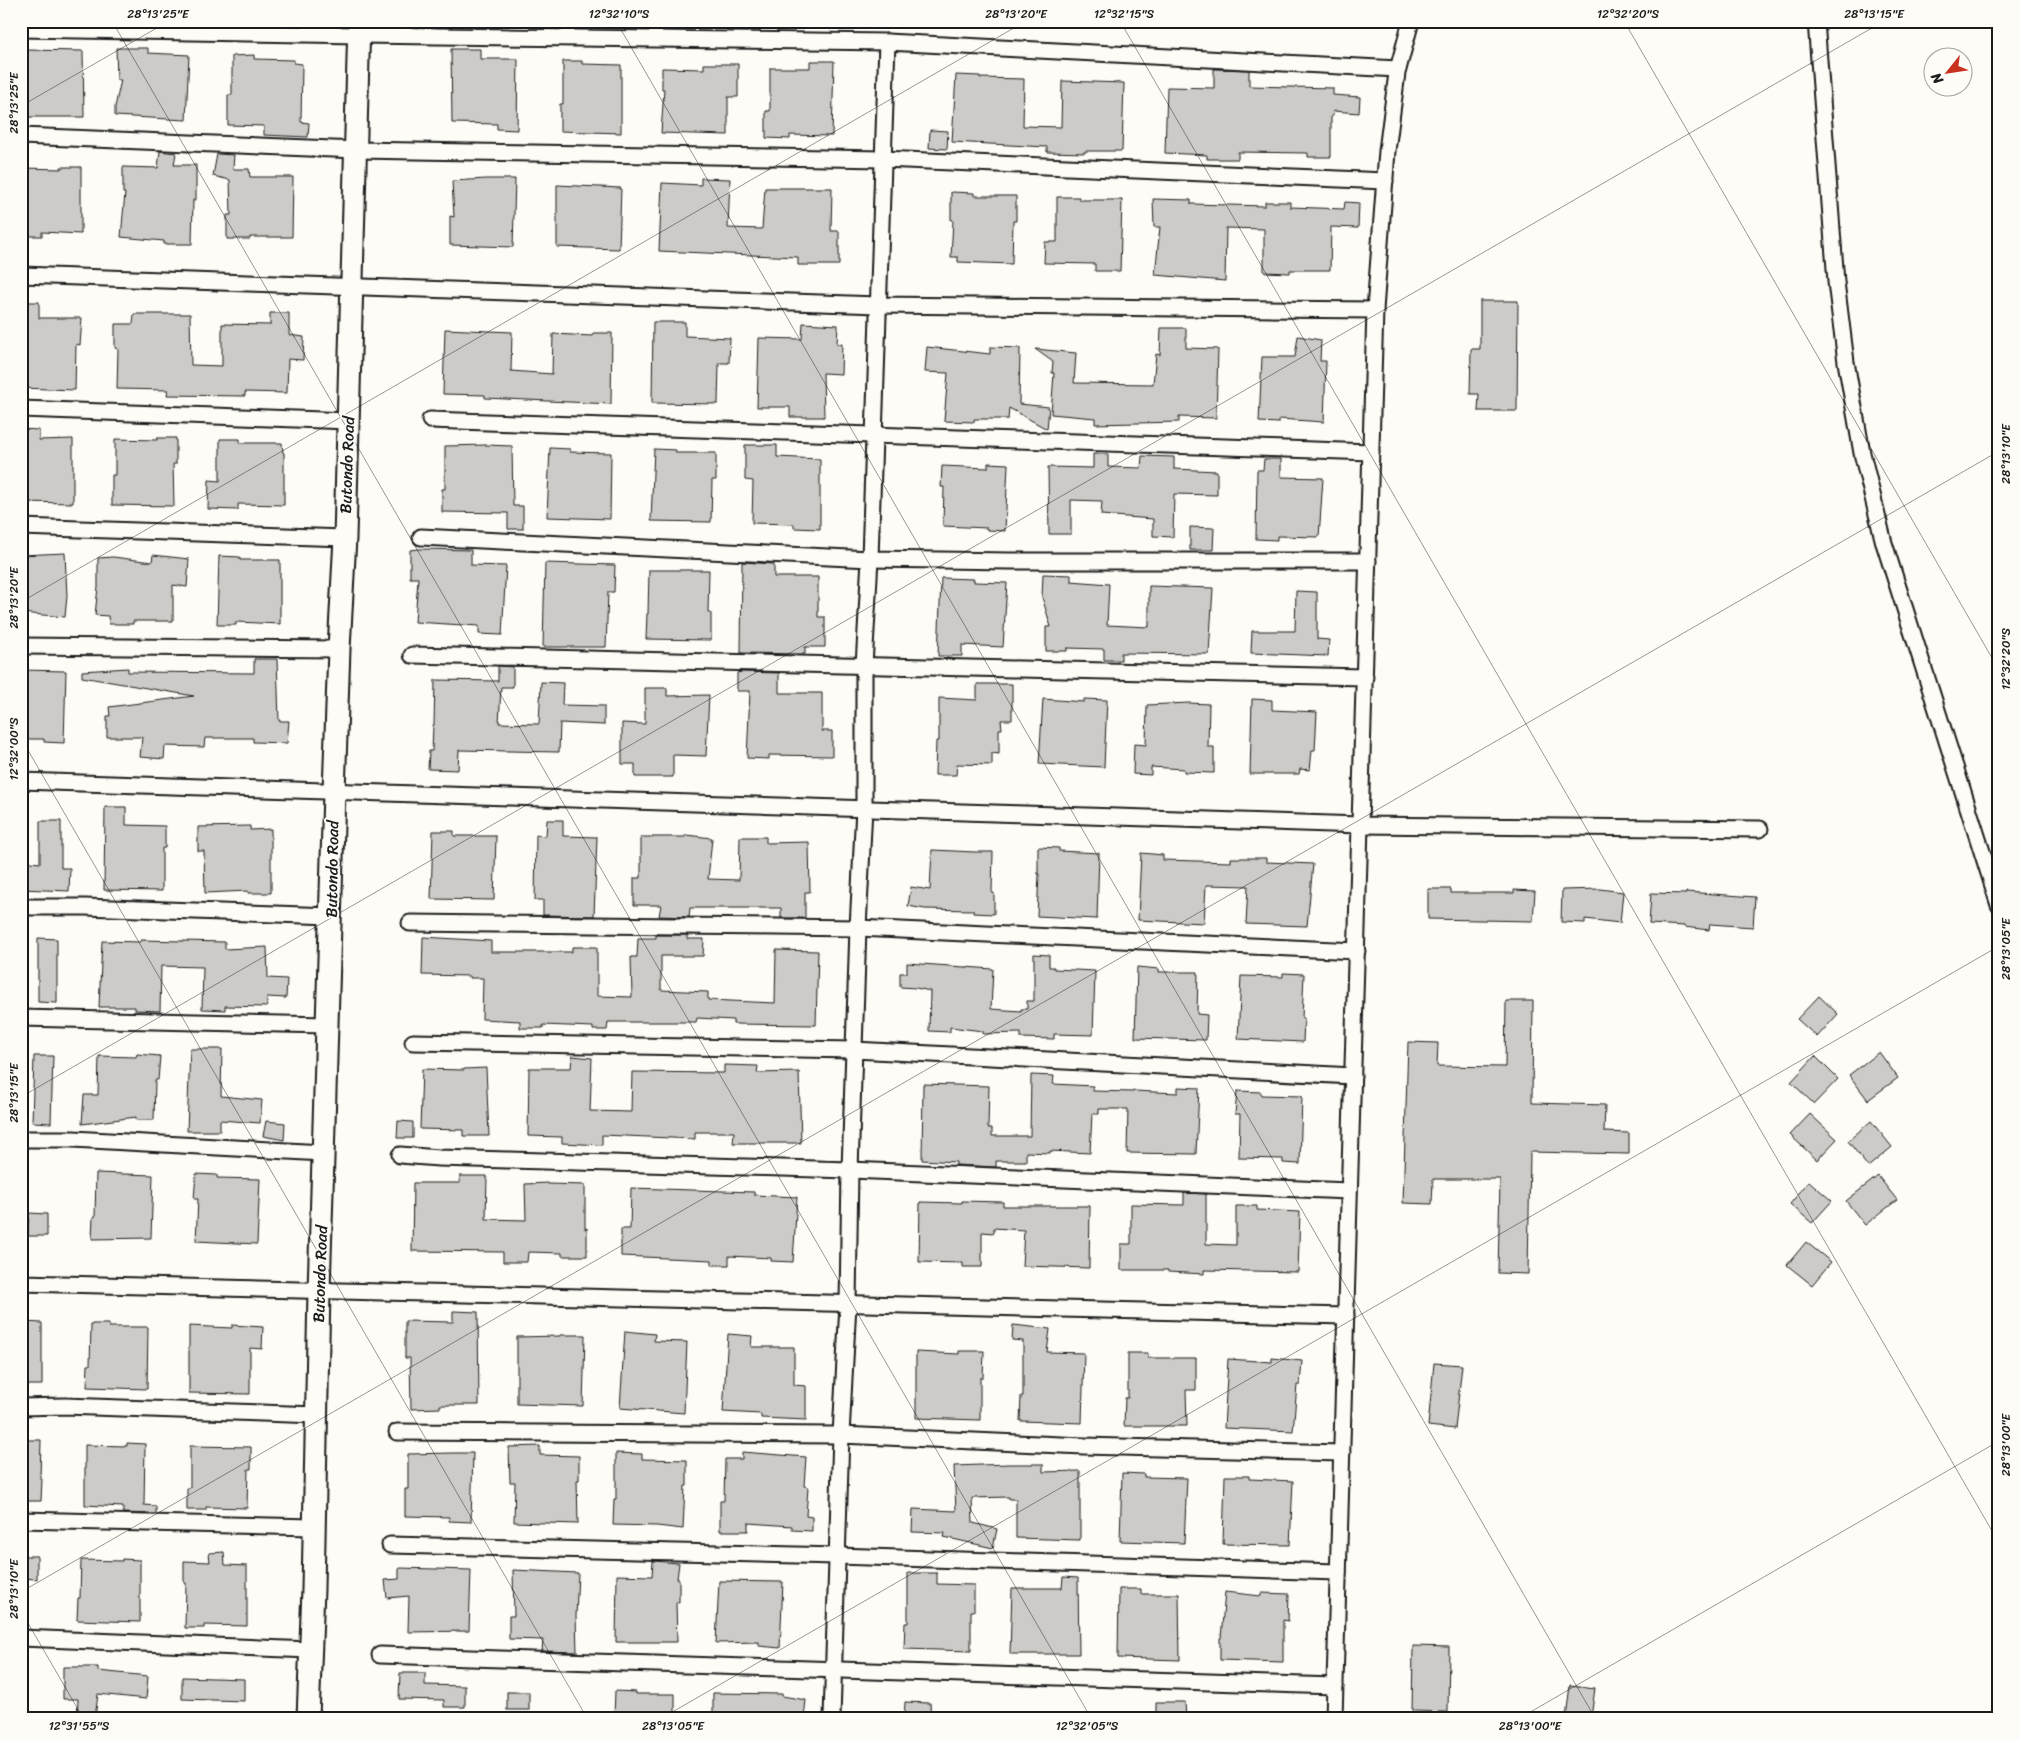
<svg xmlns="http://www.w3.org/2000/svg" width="2020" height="1739" viewBox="0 0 2020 1739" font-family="Sriracha,sans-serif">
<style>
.building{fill:#cccbc8;stroke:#1c1c1c}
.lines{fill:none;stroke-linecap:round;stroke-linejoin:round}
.street-casing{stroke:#1c1c1c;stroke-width:19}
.secondary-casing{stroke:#1c1c1c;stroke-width:25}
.street{stroke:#fdfcf7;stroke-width:15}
.secondary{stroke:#fdfcf7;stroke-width:21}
.ticks{fill:none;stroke:#1c1c1c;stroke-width:1;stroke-opacity:0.45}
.labels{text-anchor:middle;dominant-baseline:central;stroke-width:4;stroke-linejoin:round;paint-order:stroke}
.street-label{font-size:16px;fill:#1c1c1c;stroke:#fdfcf7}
.neatline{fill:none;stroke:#1c1c1c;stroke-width:2}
.ticks-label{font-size:12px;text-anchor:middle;fill:#1c1c1c}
</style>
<rect width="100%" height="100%" fill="#fdfcf7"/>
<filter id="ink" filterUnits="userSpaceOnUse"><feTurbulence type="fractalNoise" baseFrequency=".02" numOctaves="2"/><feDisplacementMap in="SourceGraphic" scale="10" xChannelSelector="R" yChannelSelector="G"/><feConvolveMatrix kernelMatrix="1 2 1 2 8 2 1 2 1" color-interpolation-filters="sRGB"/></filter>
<g filter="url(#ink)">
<g class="building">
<path d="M116 48H148V53L189 55 186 120 115 116V107L121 80H117Z"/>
<path d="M451 49H480V59H518L517 130 497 129V124L452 123Z"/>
<path d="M25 50 83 51 84 117H24Z"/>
<path d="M254 55V59L294 60V63L302 64 301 122 309 123 308 137 264 135V126L228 125V95H232V56Z"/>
<path d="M563 61H582V64L621 65V133L560 131V104H563Z"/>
<path d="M810 61H834L832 136 790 135V139L766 138V111H770V68H810Z"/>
<path d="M704 64H738V97H728V135L661 133 664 89H662V68L704 69Z"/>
<path d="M1214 69 1249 70V86L1333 88V95L1360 97 1359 113 1333 111V116H1331V157H1308V153L1238 152V159H1207V155L1165 153 1167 87 1214 88Z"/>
<path d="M956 75 980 76V78L1024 79 1023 126 1061 127 1062 81 1124 83 1122 151H1085V153L1047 152V147L952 142Z"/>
<path d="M930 130 948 131 947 149 929 148Z"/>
<path d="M160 151 176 153 174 165H196V200H193L192 244H164V241L121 237 125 193H123V167L158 168Z"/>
<path d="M217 154 234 155 233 169H249L250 177H293L292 237H250V239H227V215H231L230 180 213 176Z"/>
<path d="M61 167H81V234L42 232V236H21L23 168 61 169Z"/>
<path d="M701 178 730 179 728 228 762 229 765 188H832L831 231H839V265H798V257L659 251 662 183 701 185Z"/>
<path d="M486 179H515L513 247 450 245V216L454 217 452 181Z"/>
<path d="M557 185 621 188 619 249 557 247Z"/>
<path d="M951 192 974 193V196H1016V221H1013L1012 264 958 262V257H951L953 220H951Z"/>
<path d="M1057 197H1079V200H1122L1120 271H1095V264L1044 263 1045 242H1057Z"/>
<path d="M1153 199 1191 200V204L1265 206V202H1290V207L1344 209 1345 202 1359 203 1358 228 1331 227 1330 270H1290V273L1264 272V229L1226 228 1225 281 1155 275 1160 227H1154Z"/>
<path d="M1480 301H1518L1517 411H1478L1479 394H1470L1471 349H1480Z"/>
<path d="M21 302H39V318H82L80 345 76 344 75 390 21 388Z"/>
<path d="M270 313H289V335L304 337 303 360 288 359 287 393 245 392V396L167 395 168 390 117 389 118 349 115 348V324H133L134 314H190L191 365 222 366V324L270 325Z"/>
<path d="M653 322H685V336L730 338 729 363H719L718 404 652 403Z"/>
<path d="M803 323 838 325 837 344H842L841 374 823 373 824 417H790V407H757L759 338 802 339Z"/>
<path d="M1161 328H1186V348L1218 349 1216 418 1179 417V422L1095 424V418L1051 414 1054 373H1052L1053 362 1035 349 1076 353 1074 383 1153 384 1156 354 1160 355Z"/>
<path d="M445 329 512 332 511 371 552 374 553 334 592 336 593 333H612L611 404 485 398V395L443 394Z"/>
<path d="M1298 336 1321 340 1320 361H1326L1324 422 1279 419V423L1259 422 1262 357H1295Z"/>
<path d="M927 347 990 354V347L1020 348 1019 404 1049 407 1047 429 1009 408 1008 419H974V422L944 421 948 373 925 372Z"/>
<path d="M21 429 39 430V440L73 439V503L21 502Z"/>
<path d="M157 438H176V464H173L174 506 112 505V475H115V439L157 440Z"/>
<path d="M220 439H240V443H282L283 453H284V505L238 504V510L208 509 209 480 220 481Z"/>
<path d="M486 445 512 446 513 506H523V529H508V513L442 512V489H445V446Z"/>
<path d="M745 445H777V457L820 459V529L794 528V524L752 523 753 481 745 480Z"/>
<path d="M550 448 570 449V452L611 453 610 519 547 517Z"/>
<path d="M654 449 676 450V453H716V480H712L711 522 651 521Z"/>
<path d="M1093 454H1108V467L1141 468 1142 456 1174 457V469L1217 471V495L1174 494 1173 537 1153 536V519L1101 515 1102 501 1071 500V534H1049L1048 467 1093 468Z"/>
<path d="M1264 459H1281V477L1323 478 1319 537 1277 536V540L1256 539 1257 470H1263Z"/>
<path d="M988 463 1008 464 1005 531 987 530V528L943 526 944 487H941L942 466 988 468Z"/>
<path d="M1190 527 1214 528 1213 550H1190Z"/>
<path d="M419 549 471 550V565L506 566 502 635 479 634V626L415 622 418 578H410V550Z"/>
<path d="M65 553 67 596 65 617 21 613V555Z"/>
<path d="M153 555 189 559 187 587 173 585V621H133V624H109L108 616 95 615 98 587V558L113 557 152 562Z"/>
<path d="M219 556 240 557V560H280V624L236 622V625H217Z"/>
<path d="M742 562 774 564V577H818V617H825V647H805V654L741 653Z"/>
<path d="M545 563 615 565 614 592H608L606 647H543Z"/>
<path d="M649 570H709L708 613H711V640L646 639 647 614H648Z"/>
<path d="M1043 574 1071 575V581L1109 584 1107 625 1149 627V586L1213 588 1209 654 1121 653V660H1104V649L1067 648V651H1046V627H1051L1042 597Z"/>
<path d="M941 578 974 579V582L1007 583 1003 647 962 645V656H938Z"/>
<path d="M1296 591 1317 592V639L1329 640 1328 656 1251 653 1252 631H1295Z"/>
<path d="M254 659H277L279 721H289L287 743 253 742V738H205L204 747 165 746 164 759 140 757 142 737H107V716H110L109 707 194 696 82 677V671L128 668V672L254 673Z"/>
<path d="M498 666 513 667V687H501L499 723 539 724 541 682 563 683 562 705 604 706V725L560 723 559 752 459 750 458 770 428 769 429 751H432L433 725H434L435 680 498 681Z"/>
<path d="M21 670 66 671 64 743 44 742V739H21Z"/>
<path d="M741 672 779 673V693H822V731H832V756L769 755V759L747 758 750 691H737V673Z"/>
<path d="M977 684H1012V720H1001L1002 729H999V754L992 753V765L957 764 956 775H935L936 741H939V698L977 700Z"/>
<path d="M645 688H667V696L709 695 706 756 673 755V777H635V764H622V723L645 724Z"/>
<path d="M1043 699 1084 702V699L1107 700 1104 767 1039 764Z"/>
<path d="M1252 699 1272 700V710L1317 712 1315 750H1312L1310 770 1300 769 1299 774H1250Z"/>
<path d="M1189 703 1209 704 1208 747H1214V773L1184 772V769L1151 767V775L1133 774 1134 744 1146 745 1147 705Z"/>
<path d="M105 807H126V825L165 826V848H162V891L104 890Z"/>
<path d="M547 820H563V836L597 837 594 916 543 915V900H535L536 835 546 836Z"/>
<path d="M40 821H61V868H70L69 891 21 889V861L40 863Z"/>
<path d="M250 826V830L271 829V893H248V891L205 893 204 851H198V827Z"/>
<path d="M433 831H454V836H496L494 900 431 899Z"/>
<path d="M686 835 712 838 708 879 739 880 740 837H766V843L809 842 810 892H805V918H781V908H690L689 917 659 916 661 905H634V878H641V837H685Z"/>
<path d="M1038 847 1059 848V851L1099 853 1097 919 1037 916 1039 874H1038Z"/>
<path d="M932 850 975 852H993L992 893H994V914L973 913V910L925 909 908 906 911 887 930 890Z"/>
<path d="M1141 853 1163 855V860L1231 862V858H1266V862L1313 864 1307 926 1246 924 1248 886 1206 885 1204 923 1138 920Z"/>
<path d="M1428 889H1451V893H1514V890L1535 891 1533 921 1428 919Z"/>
<path d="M1600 889 1623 892 1620 923 1585 919V923L1561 922 1562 890Z"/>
<path d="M1686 892 1755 897 1753 927 1710 924 1709 930 1684 927V926L1649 924 1651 893 1686 894Z"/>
<path d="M656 935H687V939H704L703 956H661V990L708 992V1000L775 1003 776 950 818 951 816 1025 733 1024V1020L697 1018 696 1022H608L607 1030H593V1027L543 1025V1028H520V1021L482 1019 483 978H470V976L422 975 423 937 491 941V952H572V947H597V996L632 997 631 957H637L638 938H656Z"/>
<path d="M38 938 57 939V1003L38 1002Z"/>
<path d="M141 940 225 942V949L267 947 268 978 287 979 286 998 267 997V1007L225 1006V1010L202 1009 203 967 161 966 160 1011 135 1010V1007H99L102 941 141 942Z"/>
<path d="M1034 954 1049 955V967H1054V969L1095 971 1093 1035 1054 1034V1039L1021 1038V1033L983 1034V1031L950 1027V1032L929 1031 930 991 916 988 900 987V973H907V963L993 969 991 1009 1021 1011V1009H1027V1001H1034Z"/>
<path d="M1137 967 1159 969V972H1198L1197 1014 1207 1015 1206 1040 1135 1038Z"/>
<path d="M1283 973 1304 974 1302 1018H1304L1303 1042 1238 1039 1241 976 1283 977Z"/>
<path d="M1819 996 1838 1014 1817 1037 1797 1019Z"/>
<path d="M1506 1001H1533L1532 1103 1605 1105 1604 1132 1629 1133V1154L1530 1152 1528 1274 1498 1273 1500 1179H1433L1432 1204 1403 1203 1408 1042 1438 1043 1437 1066 1505 1067Z"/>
<path d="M190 1049H222L221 1096 262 1100 260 1123 220 1120V1131H187Z"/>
<path d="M1879 1052 1898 1078 1868 1100 1849 1075Z"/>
<path d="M137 1054 160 1056 158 1080H155L154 1120H136V1117L82 1124 84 1095H98L99 1056 136 1057Z"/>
<path d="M34 1056H53L51 1123 32 1122Z"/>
<path d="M572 1056 592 1058 590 1111 631 1112 632 1072 724 1073V1065L758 1066 757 1073 799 1072 801 1143H733L734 1132H695V1139L602 1135V1145L562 1143V1137L528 1136 529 1068H571Z"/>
<path d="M1815 1056 1838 1079 1814 1104 1791 1082Z"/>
<path d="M486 1068 489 1136H463V1130L420 1129 422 1069 464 1070V1069Z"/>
<path d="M1031 1075 1054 1076 1053 1084 1093 1086V1091L1133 1092V1091L1178 1093V1087L1199 1088 1196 1154 1127 1153 1128 1109H1099V1114H1092L1090 1153 1050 1151V1153L1026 1152V1161H996V1167L956 1165V1162L922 1160 923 1084 989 1086 988 1128H992V1136H1030Z"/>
<path d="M1237 1091 1261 1092V1095L1302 1096 1300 1164 1283 1163V1159L1239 1158 1240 1114H1235Z"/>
<path d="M1810 1114 1837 1139 1817 1160 1790 1135Z"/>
<path d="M266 1121 285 1123 284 1140 263 1136Z"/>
<path d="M398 1121 413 1122V1138H397Z"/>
<path d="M1871 1121 1892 1147 1868 1167 1848 1141Z"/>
<path d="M96 1173 153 1175 151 1238 92 1239 93 1217H95Z"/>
<path d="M196 1174 217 1175V1178L260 1179 257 1244 196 1241 198 1199H194Z"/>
<path d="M460 1176H487L486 1219 526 1220 525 1184 548 1183V1184L585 1185V1229L587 1228V1256H562V1253L528 1252 527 1262H503V1252L412 1251 413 1183H460Z"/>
<path d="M1878 1176 1897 1200 1865 1225 1846 1201Z"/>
<path d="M1809 1181 1832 1201 1812 1223 1790 1204Z"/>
<path d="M631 1188 754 1192V1195L797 1197 793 1262 771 1261V1258L729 1256V1265H712V1260L621 1256V1229H630Z"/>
<path d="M1184 1193 1206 1194V1244L1236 1245V1206H1257V1210L1300 1212 1298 1272 1204 1270V1274L1168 1272V1270H1121V1244H1131V1204L1184 1205Z"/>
<path d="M962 1201 1003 1202V1206H1090L1089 1268 1022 1266 1024 1230 994 1228V1233L982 1232V1267H963V1263L919 1262 920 1202 962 1203Z"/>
<path d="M29 1213 47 1214V1236H28Z"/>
<path d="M1806 1242 1831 1262 1812 1285 1787 1265Z"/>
<path d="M453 1311 478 1312 479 1405H440V1408L411 1409 410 1358H405V1321L453 1322Z"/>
<path d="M23 1322 42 1323V1385H23Z"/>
<path d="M91 1324H109V1327H148L147 1389 87 1387 88 1365H90Z"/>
<path d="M232 1325 263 1327 262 1349 250 1348V1394L189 1393V1326L232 1328Z"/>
<path d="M1013 1325 1050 1329 1047 1352 1084 1353 1082 1423 1020 1421 1021 1396H1023V1341L1012 1340Z"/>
<path d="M625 1331 655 1334 654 1341 687 1342 684 1413 620 1408Z"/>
<path d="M728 1334 752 1336 751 1347H794V1385L806 1386V1420L761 1418V1414L723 1412Z"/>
<path d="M560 1335H585L583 1406 517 1404V1337L560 1336Z"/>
<path d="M959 1351H984L983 1378H980V1420L916 1418V1352L959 1354Z"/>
<path d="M1128 1353H1148V1358H1196V1390H1186L1187 1426H1124L1125 1398H1128Z"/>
<path d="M1272 1358 1302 1361 1300 1385H1297L1293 1431 1224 1428 1228 1359 1272 1362Z"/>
<path d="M1434 1363 1462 1365 1455 1429 1428 1426Z"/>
<path d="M22 1440H41L40 1479H42L41 1501H23Z"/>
<path d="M127 1443 145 1444 144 1505 156 1506V1514L123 1513V1507L85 1505V1445L127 1446Z"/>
<path d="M190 1446 251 1447V1469H248L247 1508 206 1507V1510H187V1488H190Z"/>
<path d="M540 1446V1455L579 1456V1480H577L578 1524 514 1522 515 1482H510L509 1447Z"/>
<path d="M742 1452 806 1457 804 1486 808 1487 806 1516 812 1517V1531L792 1530V1526L748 1523V1531H720V1501H724L725 1459H742Z"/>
<path d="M453 1453H473L471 1522 449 1521V1517L405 1516V1489H408V1454Z"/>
<path d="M616 1453 642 1454V1459L687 1460V1486H685L683 1529 657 1526 613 1525 614 1499H616Z"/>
<path d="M1009 1464H1043V1472L1080 1471V1540L1016 1538V1499H1009V1497L972 1498 973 1523 997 1529 993 1548 944 1537 945 1533 912 1532 913 1509 956 1511 954 1466Z"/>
<path d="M1122 1473 1144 1474V1477L1187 1478 1184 1543 1120 1541Z"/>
<path d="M1225 1476H1249V1479L1293 1481 1290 1545 1223 1544Z"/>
<path d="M224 1552 225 1565 247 1566V1626L204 1625V1628H185L186 1583H184V1561L210 1562 209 1553Z"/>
<path d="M21 1556H37V1579L21 1578Z"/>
<path d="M122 1559 140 1560V1622L77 1620 78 1598H80L81 1560 122 1561Z"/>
<path d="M653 1561 679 1563 677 1579H679V1602H676L677 1642H616L617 1575 652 1576Z"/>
<path d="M399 1568 471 1570 469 1631 408 1632 409 1596 387 1598 385 1580 399 1579Z"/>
<path d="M513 1570 578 1573 576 1616 577 1652 542 1651 543 1640 509 1639V1616H514Z"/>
<path d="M908 1573H937V1584L974 1585V1611H971V1651L904 1649 905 1623H908Z"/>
<path d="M1063 1577 1078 1578 1079 1654H1010L1012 1588H1062Z"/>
<path d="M719 1581 783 1582 780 1648 759 1646V1642L716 1643Z"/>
<path d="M1119 1589H1141V1594H1179L1180 1660 1118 1658Z"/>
<path d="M1225 1592 1261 1596V1593L1289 1594 1288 1621 1283 1620V1662L1220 1660V1638H1221Z"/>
<path d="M1413 1646 1449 1647 1448 1712 1412 1711Z"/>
<path d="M63 1667H98V1671L148 1676 146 1699 98 1694 95 1718H77L78 1699H63Z"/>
<path d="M400 1673H425V1685L465 1686V1707H444V1700L399 1699Z"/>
<path d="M182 1677 244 1679V1701L182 1699Z"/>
<path d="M1570 1685 1595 1688 1591 1718H1566Z"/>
<path d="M615 1691 636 1692V1694H675V1718L614 1717Z"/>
<rect x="507" y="1692" width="22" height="18"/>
<path d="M713 1693 782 1694V1696L806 1700 804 1718H713Z"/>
<path d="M905 1702 930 1703 931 1718H904Z"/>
<path d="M1156 1702H1185L1186 1718H1156Z"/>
</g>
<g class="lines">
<g class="street-casing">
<g id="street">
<path d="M1816 21 1836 282 1846 362 1862 453 1884 543 1999 905"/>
<path d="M21 29 359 35 887 42 1398 69"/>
<path d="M21 136 357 150 883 159 1385 181"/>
<path d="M21 275 878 305 1375 310"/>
<path d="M21 409 349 421"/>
<path d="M430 420 1371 452"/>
<path d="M21 527 345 538"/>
<path d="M421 537 870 559 1010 561H1368"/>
<path d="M21 646 339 649"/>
<path d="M412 655 1365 677"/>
<path d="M21 781 1360 825 1760 829"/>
<path d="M21 907H85L331 916"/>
<path d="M410 923 858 928 1357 951"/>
<path d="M21 1018 327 1025"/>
<path d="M413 1042 854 1050 1353 1076"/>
<path d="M21 1139H73L323 1153"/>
<path d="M400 1155 439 1158 850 1170 1349 1191"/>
<path d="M21 1283 1346 1316"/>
<path d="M21 1407 65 1406 316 1415"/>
<path d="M397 1432 841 1435 1084 1446 1342 1453"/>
<path d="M21 1520 314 1527"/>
<path d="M390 1545 837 1556 1338 1572"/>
<path d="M21 1638 311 1650"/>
<path d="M380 1655 1335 1686"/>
<path d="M832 1718 841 1435 848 1304 850 1170 858 928 864 808V666L870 559 887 42"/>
<path d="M1334 1718 1375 310 1387 151 1397 73 1411 21"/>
<path d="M1998 1718 1999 1716"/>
</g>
</g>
<g class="secondary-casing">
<path id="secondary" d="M308 1718 313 1589 319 1291 334 792 339 649 345 538 359 21"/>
</g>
<use href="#street" class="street"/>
<use href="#secondary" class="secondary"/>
</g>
</g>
<path class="ticks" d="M112 21 1091 1718M616 21 1595 1718M1120 21 1999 1543M1624 21 1999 670M21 106 169 21M21 602 1026 21M21 738 587 1718M21 1097 1884 21M21 1592 1999 451M21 1611 83 1718M662 1718 1999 946M1520 1718 1999 1441"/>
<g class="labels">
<g class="street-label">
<text transform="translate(347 465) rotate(-88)">Butondo Road</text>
<text transform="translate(332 869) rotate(-89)">Butondo Road</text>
<text transform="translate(320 1274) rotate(-88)">Butondo Road</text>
</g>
</g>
<rect width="2020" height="1739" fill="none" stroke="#fdfcf7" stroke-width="55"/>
<g transform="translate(1948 72) rotate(240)"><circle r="24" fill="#fdfcf7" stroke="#a3a29f"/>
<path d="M0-4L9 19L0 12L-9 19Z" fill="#c8321e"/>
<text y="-8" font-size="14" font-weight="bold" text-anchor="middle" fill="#1c1c1c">N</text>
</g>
<rect x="28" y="28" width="1964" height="1684" class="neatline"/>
<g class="ticks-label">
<text x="158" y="18">28°13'25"E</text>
<text x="619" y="18">12°32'10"S</text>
<text x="1016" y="18">28°13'20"E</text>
<text x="1124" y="18">12°32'15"S</text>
<text x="1628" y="18">12°32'20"S</text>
<text x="1874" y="18">28°13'15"E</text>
<text transform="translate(14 103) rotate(-90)" y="4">28°13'25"E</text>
<text transform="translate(2006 454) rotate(-90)" y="4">28°13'10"E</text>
<text transform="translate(14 598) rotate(-90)" y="4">28°13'20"E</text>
<text transform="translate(2006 659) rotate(-90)" y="4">12°32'20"S</text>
<text transform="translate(14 749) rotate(-90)" y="4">12°32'00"S</text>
<text transform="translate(2006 949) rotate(-90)" y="4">28°13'05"E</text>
<text transform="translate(14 1093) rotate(-90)" y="4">28°13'15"E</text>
<text transform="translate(2006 1445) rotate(-90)" y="4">28°13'00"E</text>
<text transform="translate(14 1589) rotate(-90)" y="4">28°13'10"E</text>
<text x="79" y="1730">12°31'55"S</text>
<text x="673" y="1730">28°13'05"E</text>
<text x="1087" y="1730">12°32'05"S</text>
<text x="1530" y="1730">28°13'00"E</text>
</g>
</svg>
